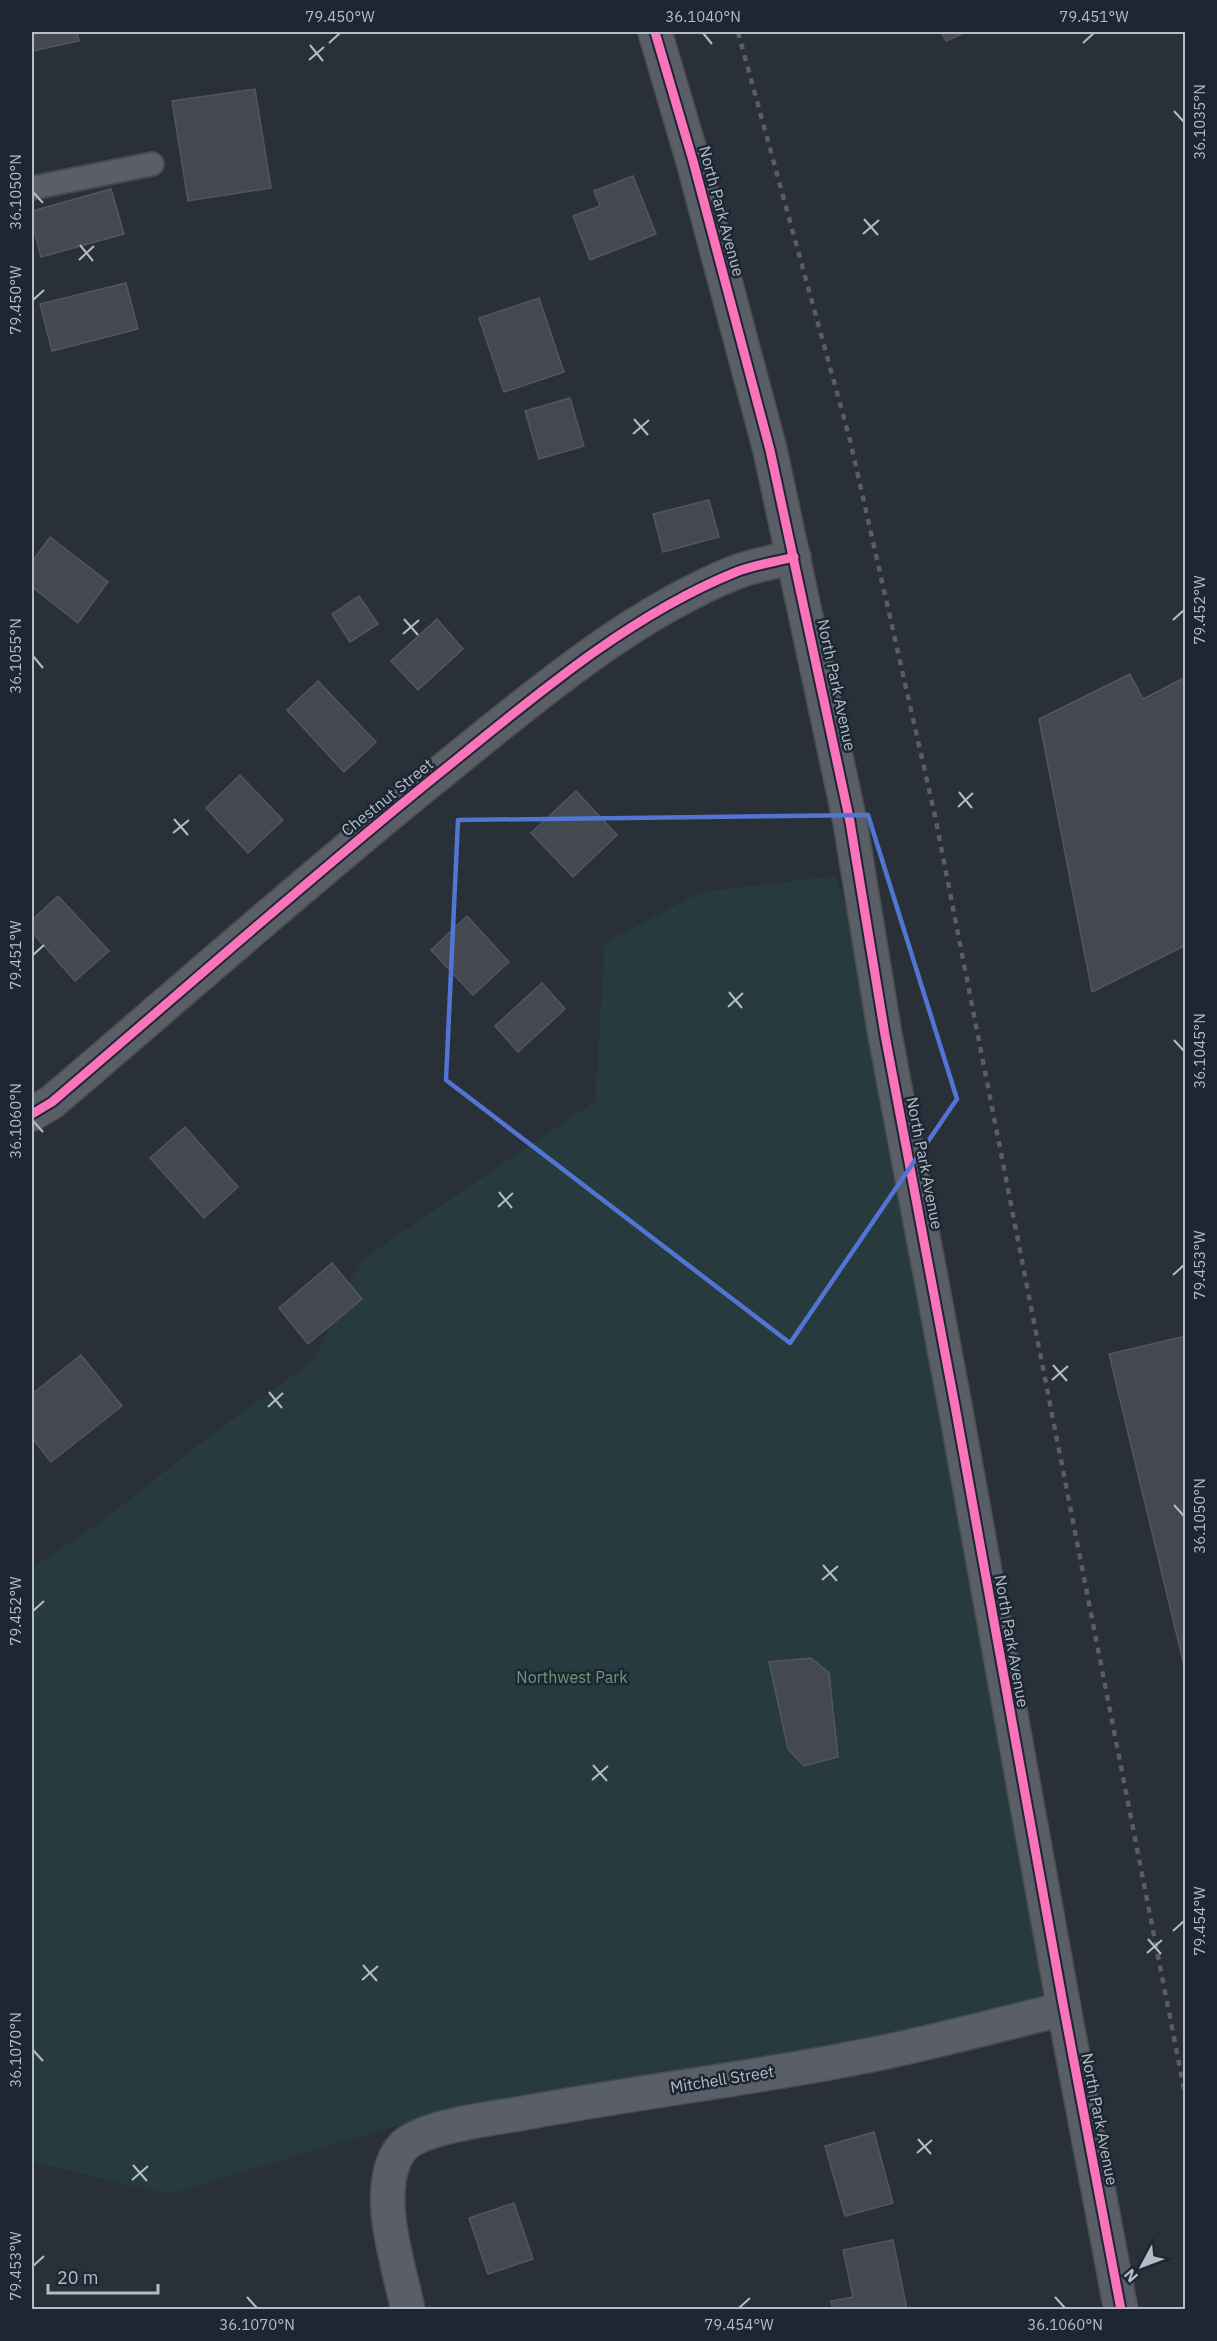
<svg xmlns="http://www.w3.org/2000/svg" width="1217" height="2341" viewBox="0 0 1217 2341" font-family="'IBM Plex Sans',sans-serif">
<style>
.green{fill:#273a3e}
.building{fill:#444950;stroke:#52575f;stroke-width:1.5}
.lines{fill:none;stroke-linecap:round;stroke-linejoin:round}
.service-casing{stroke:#484c53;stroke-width:26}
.minor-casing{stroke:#484c53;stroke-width:36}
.tertiary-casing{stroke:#484c53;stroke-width:36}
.service{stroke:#5a5e66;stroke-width:22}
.minor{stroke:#5a5e66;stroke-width:33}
.tertiary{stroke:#5a5e66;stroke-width:33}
.rail{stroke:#595d64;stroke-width:4.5;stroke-dasharray:6 6;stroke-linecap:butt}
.cycleway-casing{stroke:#1d2633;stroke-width:13}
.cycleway{stroke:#fb73b8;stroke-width:9}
.marked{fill:none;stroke:#5274d3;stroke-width:4.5;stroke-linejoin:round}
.ticks{fill:none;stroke:#b4bcc9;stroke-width:2}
.labels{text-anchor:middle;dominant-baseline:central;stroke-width:5;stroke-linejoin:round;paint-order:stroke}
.street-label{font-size:16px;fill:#b4bcc9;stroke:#1d2633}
.park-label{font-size:16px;fill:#6b9a76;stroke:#1d2633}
.neatline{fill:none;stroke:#b4bcc9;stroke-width:2}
.ticks-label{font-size:15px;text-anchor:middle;fill:#b4bcc9}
</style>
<rect width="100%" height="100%" fill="#2a3038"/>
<path class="green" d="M836 876 851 923 886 1133 906 1220 935 1393 956 1489 1038 1944 1042 2003 973 2021 398 2125 169 2194 32 2162V1568L102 1521 210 1436 313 1361 360 1261 595 1101 605 943 701 892Z"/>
<g class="building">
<path d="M32 32H77L79 41 32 51Z"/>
<path d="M941 32H966L946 41Z"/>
<path d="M255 89 271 188 188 201 172 101Z"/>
<path d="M633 176 656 234 590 260 573 216 600 206 594 191Z"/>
<path d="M111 189 124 234 41 257 32 222V211Z"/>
<path d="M126 283 138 329 52 351 40 304Z"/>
<path d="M539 298 564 372 504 392 479 318Z"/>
<path d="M570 398 584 446 539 459 525 411Z"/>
<path d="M709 500 719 537 663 552 653 514Z"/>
<path d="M50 537 108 582 78 623 32 587V562Z"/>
<path d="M359 596 378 624 350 642 332 614Z"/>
<path d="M437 619 463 649 418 690 391 661Z"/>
<path d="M1130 674 1143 699 1186 677V945L1092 992 1039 719Z"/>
<path d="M318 681 376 742 344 772 287 710Z"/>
<path d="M240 775 283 820 248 853 206 808Z"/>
<path d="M576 791 617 835 573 877 531 833Z"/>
<path d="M58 896 109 951 75 981 32 932V920Z"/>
<path d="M467 916 509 962 473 995 431 950Z"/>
<path d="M542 983 565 1009 518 1052 495 1026Z"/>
<path d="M185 1127 238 1187 204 1218 150 1158Z"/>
<path d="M332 1263 362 1299 308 1344 279 1308Z"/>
<path d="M1186 1336V1665H1184L1109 1354Z"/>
<path d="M81 1355 122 1406 51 1462 32 1438V1394Z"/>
<path d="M811 1658 829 1673 838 1757 804 1766 788 1749 769 1662Z"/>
<path d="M874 2132 893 2203 845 2216 825 2146Z"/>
<path d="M514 2203 533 2259 488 2274 469 2218Z"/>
<path d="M893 2240 907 2310H833L831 2301 853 2297 843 2250Z"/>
</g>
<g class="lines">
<g class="service-casing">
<path id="service" d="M32 188 152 164"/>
</g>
<g class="minor-casing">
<g id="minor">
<path d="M32 1114 52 1102C180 993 306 881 436 776 528 702 625 617 736 572 754 565 775 562 794 557"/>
<path d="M408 2310C399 2265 372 2191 400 2150 417 2126 495 2118 524 2113 636 2092 749 2079 860 2057 928 2044 996 2025 1064 2009"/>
</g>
</g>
<g class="tertiary-casing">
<path id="tertiary" d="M655 32 693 161 770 450 850 822 885 1035 955 1406 1064 2009 1121 2310"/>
</g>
<use href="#service" class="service"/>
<use href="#minor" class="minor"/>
<use href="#tertiary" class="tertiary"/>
<path class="rail" d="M738 32 850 440 935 816 1186 2099"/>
<g class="cycleway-casing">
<g id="cycleway">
<path d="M655 32 693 161 770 450 850 822 885 1035 955 1406 1064 2009 1121 2310"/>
<path d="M32 1114 52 1102C180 993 306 881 436 776 528 702 625 617 736 572 754 565 775 562 794 557"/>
</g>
</g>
<use href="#cycleway" class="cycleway"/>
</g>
<path class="marked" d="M868 815 957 1099 790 1343 446 1080 458 820Z"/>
<path class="ticks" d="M703 33 712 44M329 43 340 33M1083 43 1094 33M310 45 323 61M309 60 324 47M1174 111 1184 122M33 192 43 203M864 219 878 235M863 234 879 220M80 245 93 261M79 260 94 246M33 300 44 290M634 419 648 435M633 434 649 420M404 619 418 635M1173 620 1184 610M403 634 419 620M33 656 43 668M959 792 972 808M958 807 973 793M174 819 188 835M173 833 189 820M33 955 44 945M729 992 742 1008M728 1007 743 993M1174 1040 1184 1051M33 1121 43 1132M499 1192 512 1208M498 1207 513 1193M1173 1275 1184 1265M1053 1365 1067 1381M1052 1380 1068 1366M269 1392 282 1408M268 1407 283 1393M1174 1505 1184 1516M823 1565 837 1581M822 1580 838 1566M33 1611 44 1601M593 1765 607 1781M592 1780 608 1766M1173 1931 1184 1921M1148 1939 1161 1954M1147 1953 1162 1940M363 1965 377 1981M362 1980 378 1966M33 2050 43 2061M918 2139 931 2154M917 2153 932 2140M133 2165 147 2181M132 2180 148 2166M33 2266 44 2256M247 2297 257 2308M1055 2297 1065 2308M739 2308 750 2298"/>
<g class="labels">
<g class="street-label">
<text transform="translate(722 211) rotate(75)">North Park Avenue</text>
<text transform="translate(837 685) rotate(78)">North Park Avenue</text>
<text transform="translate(387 797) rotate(-39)">Chestnut Street</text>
<text transform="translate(925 1163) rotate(79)">North Park Avenue</text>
<text transform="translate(1012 1641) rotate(80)">North Park Avenue</text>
<text transform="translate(722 2079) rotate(-9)">Mitchell Street</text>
<text transform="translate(1100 2119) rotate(79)">North Park Avenue</text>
</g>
<g class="park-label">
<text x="572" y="1677">Northwest Park</text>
</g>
</g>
<rect width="1217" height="2341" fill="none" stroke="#1d2633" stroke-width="66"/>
<g transform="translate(1142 2266) rotate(229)" stroke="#1d2633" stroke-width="4.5" paint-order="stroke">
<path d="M0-4.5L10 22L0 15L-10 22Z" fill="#b4bcc9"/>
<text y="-9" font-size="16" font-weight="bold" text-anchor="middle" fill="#b4bcc9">N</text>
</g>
<path d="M48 2284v9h110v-9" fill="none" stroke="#b4bcc9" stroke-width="3"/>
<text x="57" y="2284" font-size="18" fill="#b4bcc9" stroke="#1d2633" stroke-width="4.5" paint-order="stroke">20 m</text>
<rect x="33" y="33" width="1151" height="2275" class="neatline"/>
<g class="ticks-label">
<text x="340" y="22">79.450°W</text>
<text x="703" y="22">36.1040°N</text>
<text x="1094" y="22">79.451°W</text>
<text transform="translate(1200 122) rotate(-90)" y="5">36.1035°N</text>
<text transform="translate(16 192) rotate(-90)" y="5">36.1050°N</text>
<text transform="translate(16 300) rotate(-90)" y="5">79.450°W</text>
<text transform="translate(1200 610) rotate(-90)" y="5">79.452°W</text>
<text transform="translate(16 656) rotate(-90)" y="5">36.1055°N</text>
<text transform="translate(16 955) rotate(-90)" y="5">79.451°W</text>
<text transform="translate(1200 1051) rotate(-90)" y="5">36.1045°N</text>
<text transform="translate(16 1121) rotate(-90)" y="5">36.1060°N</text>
<text transform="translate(1200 1265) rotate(-90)" y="5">79.453°W</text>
<text transform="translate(1200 1516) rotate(-90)" y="5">36.1050°N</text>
<text transform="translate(16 1611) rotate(-90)" y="5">79.452°W</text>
<text transform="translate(1200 1921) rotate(-90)" y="5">79.454°W</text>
<text transform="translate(16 2050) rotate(-90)" y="5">36.1070°N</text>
<text transform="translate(16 2266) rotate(-90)" y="5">79.453°W</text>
<text x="257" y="2330">36.1070°N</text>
<text x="739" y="2330">79.454°W</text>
<text x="1065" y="2330">36.1060°N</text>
</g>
</svg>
